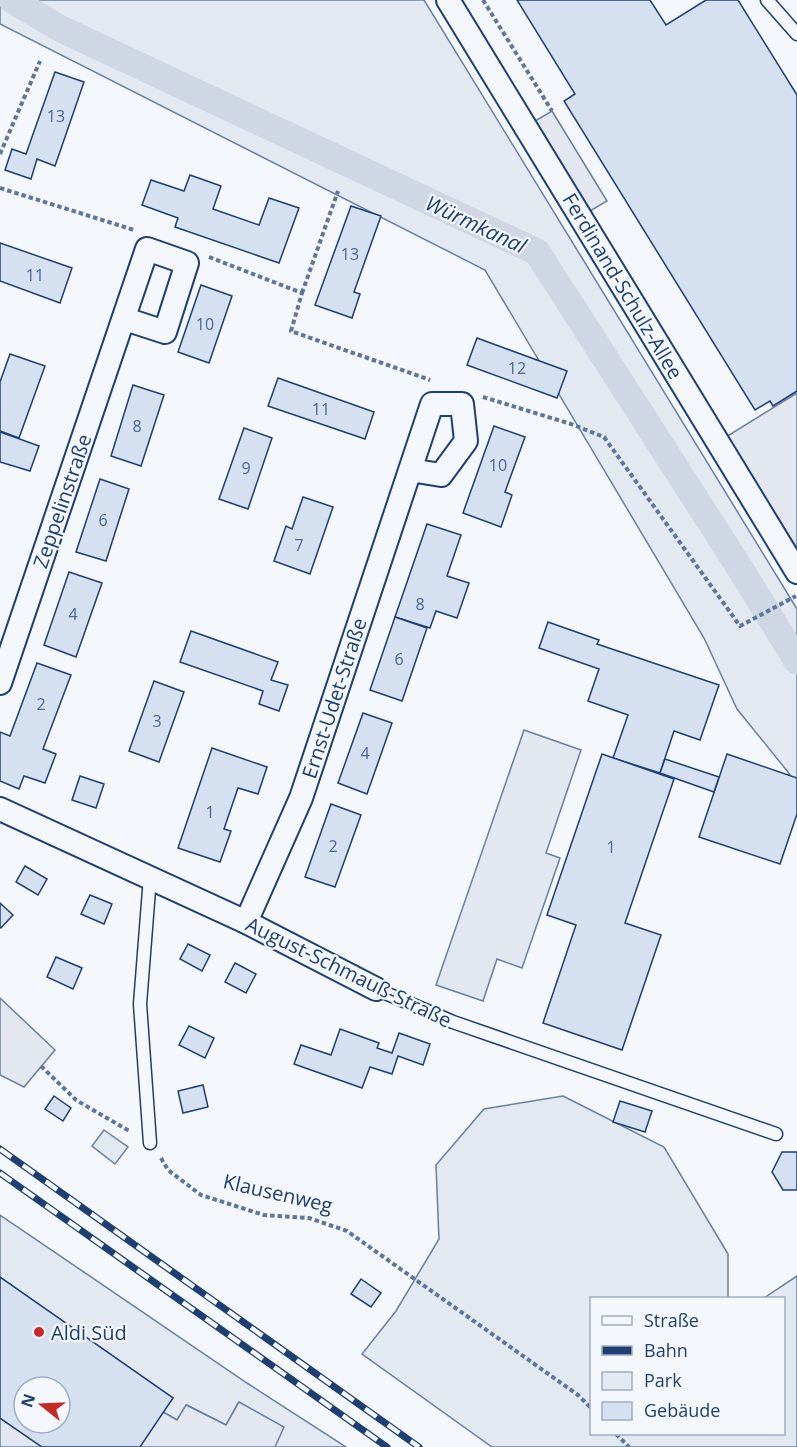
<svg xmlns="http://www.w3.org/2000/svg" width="797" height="1447" viewBox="0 0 797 1447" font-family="'Open Sans',sans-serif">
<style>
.green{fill:#e3e9f0;stroke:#687fa3;stroke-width:1.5}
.parking{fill:#e3e8f0;stroke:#687fa3;stroke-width:1.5}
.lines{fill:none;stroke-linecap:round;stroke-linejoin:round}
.canal{stroke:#cfd7e4;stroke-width:27}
.building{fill:#d5e0f0;stroke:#1d3f73;stroke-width:1.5;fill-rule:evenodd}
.lane-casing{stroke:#1d3f73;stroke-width:15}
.street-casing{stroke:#1d3f73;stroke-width:26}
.path{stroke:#5e769c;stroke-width:4;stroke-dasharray:4.5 3;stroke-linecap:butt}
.lane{stroke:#f4f7fb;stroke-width:12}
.street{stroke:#f4f7fb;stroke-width:22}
.rail-casing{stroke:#1d3f73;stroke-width:7}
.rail{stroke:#f4f7fb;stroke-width:4.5;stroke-dasharray:14;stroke-linecap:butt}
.poi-dot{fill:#c62828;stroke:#f4f7fb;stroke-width:2}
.labels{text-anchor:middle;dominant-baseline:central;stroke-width:4.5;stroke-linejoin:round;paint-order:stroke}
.number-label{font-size:16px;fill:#4b6792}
.street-label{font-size:20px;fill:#1d3f73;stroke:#f4f7fb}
.poi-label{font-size:20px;fill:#1d3f73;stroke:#f4f7fb;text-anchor:start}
.water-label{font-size:21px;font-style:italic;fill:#1d3f73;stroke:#f4f7fb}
</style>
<rect width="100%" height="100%" fill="#f4f7fb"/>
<g class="green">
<path d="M0 0H424L797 609V786L788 772 737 709 704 638 485 270 0 24Z"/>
<path d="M563 1096 664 1147 728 1254V1298H592V1434H784V1298H764L797 1276V1447H492L362 1354 396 1311 439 1239 436 1165 484 1109Z"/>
<path d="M104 1130 128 1147 115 1164 92 1146Z"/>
<path d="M0 1215 247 1383 346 1447H275L238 1403 226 1425 187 1405 177 1420 163 1412 173 1398 0 1277Z"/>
</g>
<g class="parking">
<path d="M552 111 607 201 585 214 530 124Z"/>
<path d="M797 393V559L721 440Z"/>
<path d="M524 730 581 750 546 853 560 858 522 968 497 959 483 1001 436 985Z"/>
<path d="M0 998 55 1050 24 1087 0 1075Z"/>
<path d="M239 1402 284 1427 275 1447H139L163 1412 177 1420 186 1405 226 1425Z"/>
<path d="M0 1418 42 1447H0Z"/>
</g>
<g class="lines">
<path class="canal" d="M12 0 61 29 537 252 743 573 797 661"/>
</g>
<g class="building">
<path d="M517 0H650L666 25 706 0H738L797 95V391L773 406 770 401 755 410 564 101 575 94Z"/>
<path d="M55 72 84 82 55 166 37 159 31 179 5 170 12 149 26 154Z"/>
<path d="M190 175 221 186 213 209 259 225 269 198 299 208 279 263 175 227 178 218 142 205 151 180 184 191Z"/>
<path d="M351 206 381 216 354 292 360 294 352 318 315 305Z"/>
<path d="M0 243 72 268 60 303 0 281Z"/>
<path d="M201 285 232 296 209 363 178 352Z"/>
<path d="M477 338 567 371 557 398 467 365Z"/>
<path d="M10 354 45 366 19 438 0 431V382Z"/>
<path d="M278 378 374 412 365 439 268 406Z"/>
<path d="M133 385 164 395 141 466 111 456Z"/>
<path d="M494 426 525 437 505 492 512 495 501 527 463 513Z"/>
<path d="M244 428 272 438 248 509 219 499Z"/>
<path d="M0 432 39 446 30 471 0 462Z"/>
<path d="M100 479 129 489 106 561 76 552Z"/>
<path d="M303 497 333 507 310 574 274 561 286 526 292 529Z"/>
<path d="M427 524 461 535 447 576 469 583 457 618 436 611 430 628 395 617Z"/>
<path d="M69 572 102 583 76 657 44 645Z"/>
<path d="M395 617 427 628 402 701 370 690Z"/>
<path d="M548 622 599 640 597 644 719 685 700 740 674 731 660 773 613 758 628 715 588 701 599 669 539 648Z"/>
<path d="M191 631 278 662 271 680 288 685 279 711 259 704 263 691 180 662Z"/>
<path d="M37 663 71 675 43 749 56 754 45 783 24 776 19 789 0 781V732L10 736Z"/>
<path d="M154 681 184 692 159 762 129 751Z"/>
<path d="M363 713 392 723 367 794 338 783Z"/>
<path d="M212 748 267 767 258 794 238 788 224 829 231 831 220 862 178 848Z"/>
<path d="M602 754 674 779 625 923 661 935 622 1050 543 1023 576 925 547 915Z"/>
<path d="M727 754 797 778V814L780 864 699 837Z"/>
<path d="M665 759 719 777 714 792 660 773Z"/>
<path d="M80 776 104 784 96 808 72 800Z"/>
<path d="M331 804 361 815 335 887 305 877Z"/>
<path d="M25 866 47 879 38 895 16 882Z"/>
<path d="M90 895 112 904 104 924 81 914Z"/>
<path d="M0 903 13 915 1 928 0 927Z"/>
<path d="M188 944 210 955 202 971 180 959Z"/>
<path d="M56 957 82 968 73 989 47 977Z"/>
<path d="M235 963 256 974 246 993 225 982Z"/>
<path d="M189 1026 214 1038 205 1058 179 1045Z"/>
<path d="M340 1029 379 1043 377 1048 392 1053 399 1033 430 1044 423 1065 398 1056 392 1074 370 1067 362 1088 294 1064 301 1045 331 1055Z"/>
<path d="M203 1085 208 1107 183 1113 178 1091Z"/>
<path d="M54 1096 71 1108 63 1121 45 1109Z"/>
<path d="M620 1101 652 1111 645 1132 613 1122Z"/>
<path d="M782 1152H797V1190H783L772 1172Z"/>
<path d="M0 1277 173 1398 140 1447H42L0 1418ZM24 1387H60V1423H24Z"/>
<path d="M361 1279 381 1293 371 1307 351 1294Z"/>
</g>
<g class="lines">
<g class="lane-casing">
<g id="lane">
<path d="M767 0 797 34"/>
<path d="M150 877 140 1004 150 1143"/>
<path d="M376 989 453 1022 776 1134"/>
</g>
</g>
<g class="street-casing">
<g id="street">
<path d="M448 0 797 572"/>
<path d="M0 683 147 249 187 263 165 332 125 319"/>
<path d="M0 809 246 922 376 989"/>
<path d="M246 922 301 798 432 404H462L466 441 441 475 410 470"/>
</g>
</g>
<g class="path">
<path d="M483 0 552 111"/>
<path d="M0 154 40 61"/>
<path d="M0 188 134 230"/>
<path d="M209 257 302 293 291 331 430 380"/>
<path d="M302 293 338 191"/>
<path d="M483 397 571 424 604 437 740 626 796 596"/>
<path d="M41 1066 76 1100 131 1132"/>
<path d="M161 1158 168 1170 201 1195 264 1215 309 1218 347 1231 578 1395 592 1409"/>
<path d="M616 1434 629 1447"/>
</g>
<use href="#lane" class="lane"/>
<use href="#street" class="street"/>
<g class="rail-casing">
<g id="rail">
<path d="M0 1149 419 1447"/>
<path d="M0 1173 387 1447"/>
</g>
</g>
<use href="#rail" class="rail"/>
</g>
<circle class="poi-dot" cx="39" cy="1332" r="6"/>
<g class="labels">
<g class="number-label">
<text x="56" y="116">13</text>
<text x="350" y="254">13</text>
<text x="35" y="275">11</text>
<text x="205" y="324">10</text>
<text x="517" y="368">12</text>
<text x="321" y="409">11</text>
<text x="137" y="426">8</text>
<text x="498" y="465">10</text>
<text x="246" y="468">9</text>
<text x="103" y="520">6</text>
<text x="299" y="545">7</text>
<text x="420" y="604">8</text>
<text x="73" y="614">4</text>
<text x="399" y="659">6</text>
<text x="41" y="704">2</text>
<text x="157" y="721">3</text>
<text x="365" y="753">4</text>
<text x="210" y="812">1</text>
<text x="333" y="846">2</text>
<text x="611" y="847">1</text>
</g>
<g class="street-label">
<text transform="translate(623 286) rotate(59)">Ferdinand-Schulz-Allee</text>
<text transform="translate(62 501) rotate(-71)">Zeppelinstraße</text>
<text transform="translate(334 698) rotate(-72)">Ernst-Udet-Straße</text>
<text transform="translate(349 972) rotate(26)">August-Schmauß-Straße</text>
<text transform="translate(278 1193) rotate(13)">Klausenweg</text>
</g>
<g class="poi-label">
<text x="51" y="1332">Aldi Süd</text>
</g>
<g class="water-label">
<text transform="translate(476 224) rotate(25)">Würmkanal</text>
</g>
</g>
<rect x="590" y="1297" width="195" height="138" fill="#f4f7fb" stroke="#9eadc5" stroke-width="1.5"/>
<rect x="602" y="1316" width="30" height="9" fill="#f4f7fb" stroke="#9eadc5" stroke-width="1.5"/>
<text x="644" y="1327" font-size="18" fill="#1d3f73">Straße</text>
<rect x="602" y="1346" width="30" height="9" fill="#1d3f73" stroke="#9eadc5" stroke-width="1.5"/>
<text x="644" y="1357" font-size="18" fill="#1d3f73">Bahn</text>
<rect x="602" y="1372" width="30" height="18" fill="#e3e9f0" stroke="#9eadc5" stroke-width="1.5"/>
<text x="644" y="1387" font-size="18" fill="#1d3f73">Park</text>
<rect x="602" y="1402" width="30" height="18" fill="#d5e0f0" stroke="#9eadc5" stroke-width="1.5"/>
<text x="644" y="1417" font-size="18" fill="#1d3f73">Gebäude</text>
<g transform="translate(42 1405) rotate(288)"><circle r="28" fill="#f4f7fb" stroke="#9eadc5" stroke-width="1.5"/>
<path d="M0-4.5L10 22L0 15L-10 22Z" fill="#c62828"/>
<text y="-9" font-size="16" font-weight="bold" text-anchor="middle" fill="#1d3f73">N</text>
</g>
</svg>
